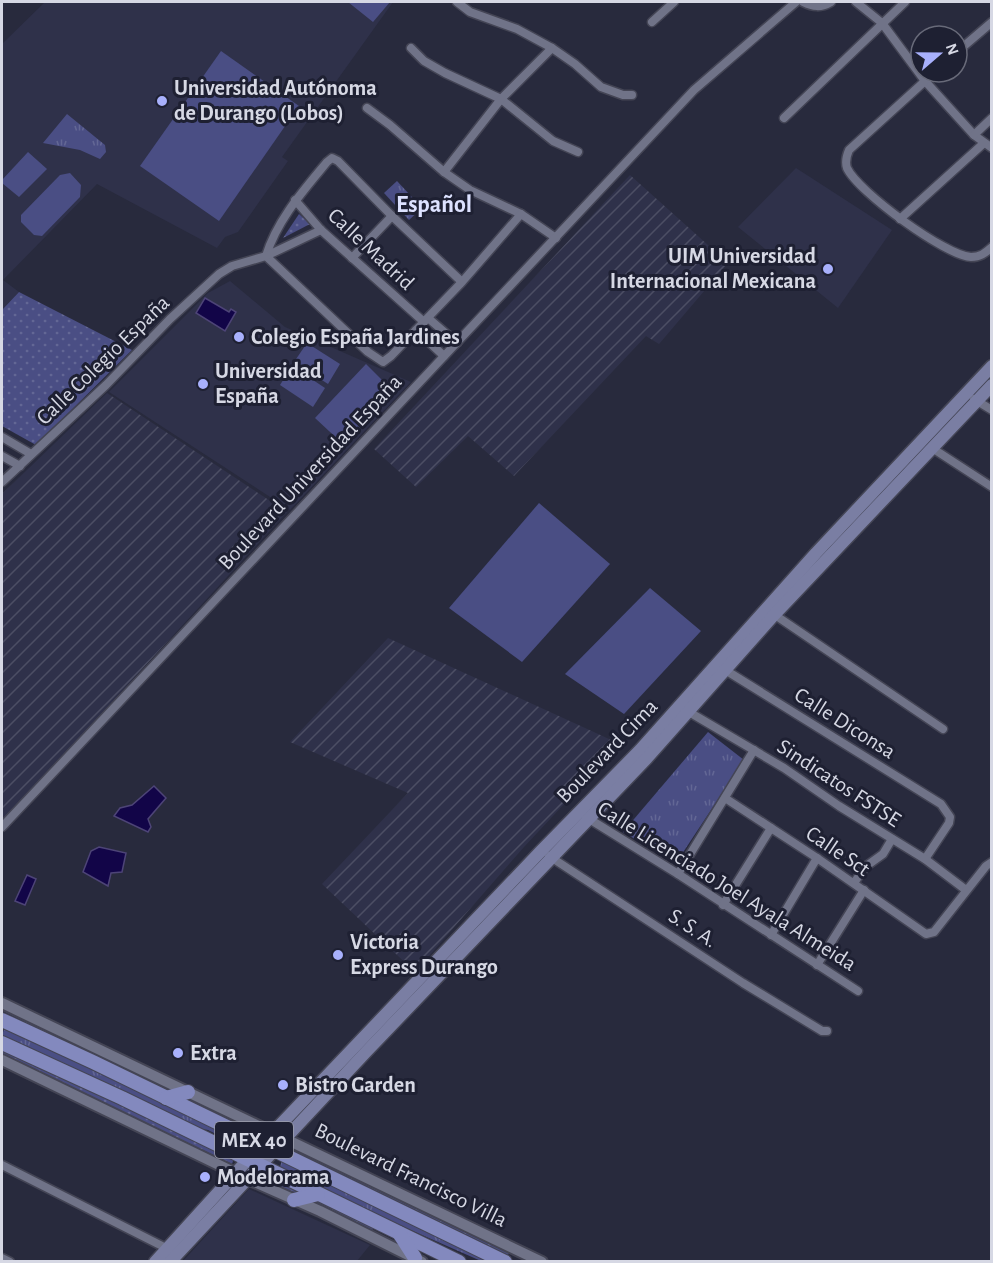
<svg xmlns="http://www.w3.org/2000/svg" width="993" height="1263" viewBox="0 0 993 1263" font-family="'Alegreya Sans',sans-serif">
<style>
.built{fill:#2f314a}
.industrial{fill:url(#industrial-furrows)}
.grass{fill:url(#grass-dots)}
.park{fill:url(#park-tufts)}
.pitch{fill:#4a4e84}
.water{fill:#120548;stroke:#4d4477;stroke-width:1.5}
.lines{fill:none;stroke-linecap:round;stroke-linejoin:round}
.minor-casing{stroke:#444555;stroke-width:11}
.tertiary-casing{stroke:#444555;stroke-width:14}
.secondary-casing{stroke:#444555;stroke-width:15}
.primary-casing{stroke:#444555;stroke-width:16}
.minor{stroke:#707388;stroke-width:8}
.tertiary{stroke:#707388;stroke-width:10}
.secondary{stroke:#7a7ea3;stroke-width:12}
.primary{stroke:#8389be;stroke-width:14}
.poi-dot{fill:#a8b0fc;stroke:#1e2032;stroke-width:2}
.labels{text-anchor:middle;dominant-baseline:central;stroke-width:6;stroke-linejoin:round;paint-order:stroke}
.shield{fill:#1e2032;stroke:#9fa1af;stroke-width:1.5}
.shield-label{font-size:21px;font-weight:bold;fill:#d6d8e4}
.poi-label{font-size:22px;font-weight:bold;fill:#d6d8e4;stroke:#1e2032;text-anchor:start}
.street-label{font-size:22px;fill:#d6d8e4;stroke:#1e2032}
.neighbourhood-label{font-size:24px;font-weight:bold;fill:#dde2ff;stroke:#1e2032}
</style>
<defs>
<pattern id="industrial-furrows" width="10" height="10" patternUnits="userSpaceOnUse" patternTransform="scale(1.5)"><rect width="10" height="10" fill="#2f314a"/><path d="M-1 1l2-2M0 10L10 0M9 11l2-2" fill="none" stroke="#4c4e64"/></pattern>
<pattern id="grass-dots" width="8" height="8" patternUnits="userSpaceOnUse" patternTransform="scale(1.5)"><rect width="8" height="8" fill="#4a4e84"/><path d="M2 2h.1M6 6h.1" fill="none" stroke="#636795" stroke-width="1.8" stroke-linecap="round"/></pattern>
<pattern id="park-tufts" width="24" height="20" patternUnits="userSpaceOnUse" patternTransform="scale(1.5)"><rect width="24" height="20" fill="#4a4e84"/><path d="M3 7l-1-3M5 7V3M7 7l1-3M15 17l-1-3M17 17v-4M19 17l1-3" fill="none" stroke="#636795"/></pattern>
</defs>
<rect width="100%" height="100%" fill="#282a3d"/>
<g class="built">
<path d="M45 2H393L282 157 288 161 238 232 225 237 217 248 97 184 3 280 19 292 2 310V44Z"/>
<path d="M796 168 892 230 838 308 738 227Z"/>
<path d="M230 281 285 327 411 382 290 510 109 392 208 293Z"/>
<path d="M249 1189 370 1245 357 1261H183Z"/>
</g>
<g class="industrial">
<path d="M630 175 728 263 659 344 646 336 514 476 468 436 416 487 374 449Z"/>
<path d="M107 393 287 512 2 821V494Z"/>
<path d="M388 638 620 744 524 847 415 972 322 884 408 793 290 742Z"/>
</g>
<g class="grass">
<path d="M299 214 310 224 283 238Z"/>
<path d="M19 292 132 350 36 445 2 426V310Z"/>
<path d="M3 1007 177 1090 160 1089 3 1011Z"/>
<path d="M2 1047 234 1158 232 1164 2 1054Z"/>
<path d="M179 1098 194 1099 258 1129 256 1135Z"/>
<path d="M289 1144 511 1249 508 1255 286 1147Z"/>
<path d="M262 1172 301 1191 289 1193 256 1177Z"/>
<path d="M316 1199 375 1226 371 1232 306 1200Z"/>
</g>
<g class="park">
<path d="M67 114 105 145 106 152 100 159 80 150 43 143Z"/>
<path d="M397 181 422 208 409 220 384 193Z"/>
<path d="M708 732 744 760 676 863 623 832Z"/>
<path d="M4 1029 70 1057 245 1142 244 1148 208 1130 193 1127 2 1036Z"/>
<path d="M282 1160 307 1174 330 1180 500 1261H481L370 1212 280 1167Z"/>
</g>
<g class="pitch">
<path d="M348 2H390L373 22Z"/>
<path d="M221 51 299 106 219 221 140 166Z"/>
<path d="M28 152 47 169 19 197 2 183V180Z"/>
<path d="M70 173 81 185 80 197 42 236 34 235 21 222V215L60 175Z"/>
<path d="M307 343 340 364 328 384 294 362Z"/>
<path d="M366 364 394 392 344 445 315 418Z"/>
<path d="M292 366 325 388 313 407 280 385Z"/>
<path d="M539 503 610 564 522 662 449 608Z"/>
<path d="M650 588 701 631 624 714 565 674Z"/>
</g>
<g class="water">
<path d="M205 298 229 312 231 309 236 312 225 331 196 313Z"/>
<path d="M154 786 166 798 148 819 151 827 148 832 114 816 120 808 132 805Z"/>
<path d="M99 847 126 853 122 872 111 873 108 886 83 872 91 851Z"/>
<path d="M27 875 36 879 25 905 15 901Z"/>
</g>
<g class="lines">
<g class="minor-casing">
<g id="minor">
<path d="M457 2 470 12 517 29 552 48 575 64 601 87 623 95H632"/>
<path d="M803 2C813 7 821 8 831 2"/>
<path d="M856 2 882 23 925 81 974 135 992 148"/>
<path d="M652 22 674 2"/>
<path d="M411 48 424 61 445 73 501 99 553 141 578 152"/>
<path d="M957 52 992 22"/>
<path d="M935 72 849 150C846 157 845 162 847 168 858 192 946 256 971 257 981 257 985 253 992 247"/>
<path d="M367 108 390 125 444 172 470 190 521 214 556 238"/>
<path d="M784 118 905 2"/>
<path d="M974 135 992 118"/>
<path d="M444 172 501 99 552 48"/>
<path d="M295 200 321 230 424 322"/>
<path d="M900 219 984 143"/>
<path d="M352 258 392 216"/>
<path d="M462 282 392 216 338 161 332 158 327 162C303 191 277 220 266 256L368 352 383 362 391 356 462 282 521 214"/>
<path d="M428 318 457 343"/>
<path d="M416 330 444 356"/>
<path d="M974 399 992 410"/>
<path d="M2 437 31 454"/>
<path d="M932 448 992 487"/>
<path d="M2 456 20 466"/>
<path d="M2 482 106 385 170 319 219 274 232 266 266 256 321 230"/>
<path d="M772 613 943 729"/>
<path d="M722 668 941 804 950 817 949 823 925 859"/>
<path d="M689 712 784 768 839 806 925 859 966 890"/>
<path d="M725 798 817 858 926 934 934 932 986 866 992 862"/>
<path d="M586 817 678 874 858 991"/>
<path d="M2 827 694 90 796 2"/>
<path d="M549 856 743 983 822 1031H827"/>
<path d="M678 874 754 750"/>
<path d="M854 883 865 867 883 854 892 839"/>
<path d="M723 905 771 828"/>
<path d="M771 935 817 858"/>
<path d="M817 965 864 890"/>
<path d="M2 1165 170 1250"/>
<path d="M2 1258 10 1262"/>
</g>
</g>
<g class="tertiary-casing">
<g id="tertiary">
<path d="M2 1003 542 1262"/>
<path d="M2 1060 248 1179 320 1211 422 1262"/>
</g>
</g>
<g class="secondary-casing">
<g id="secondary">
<path d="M155 1262 262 1144 541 851 640 750 816 553 992 366"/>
<path d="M170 1262 366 1052 647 758 774 615 992 385"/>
</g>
</g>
<g class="primary-casing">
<g id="primary">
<path d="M2 1020 93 1062 505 1262"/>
<path d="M2 1043 122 1098 459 1262"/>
<path d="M166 1098 188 1092"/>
<path d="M294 1200 318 1194"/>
<path d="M399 1233 415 1258"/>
</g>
</g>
<use href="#minor" class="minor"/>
<use href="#tertiary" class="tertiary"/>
<use href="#secondary" class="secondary"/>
<use href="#primary" class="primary"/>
</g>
<g class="poi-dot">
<circle cx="162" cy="101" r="6"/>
<circle cx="828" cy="269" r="6"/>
<circle cx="239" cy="337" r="6"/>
<circle cx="203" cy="384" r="6"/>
<circle cx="338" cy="955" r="6"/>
<circle cx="178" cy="1053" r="6"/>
<circle cx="283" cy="1085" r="6"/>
<circle cx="205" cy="1177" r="6"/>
</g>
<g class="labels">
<rect class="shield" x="215" y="1122" width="78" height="36" rx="4.5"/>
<g class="shield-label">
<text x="254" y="1140">MEX 40</text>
</g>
<g class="poi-label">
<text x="174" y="88">Universidad Autónoma<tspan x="174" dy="25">de Durango (Lobos)</tspan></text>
<text x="816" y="256" text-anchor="end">UIM Universidad<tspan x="816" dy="25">Internacional Mexicana</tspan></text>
<text x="251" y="337">Colegio España Jardines</text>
<text x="215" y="371">Universidad<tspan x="215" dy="25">España</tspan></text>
<text x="350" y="942">Victoria<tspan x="350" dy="25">Express Durango</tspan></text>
<text x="190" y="1053">Extra</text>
<text x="295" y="1085">Bistro Garden</text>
<text x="217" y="1177">Modelorama</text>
</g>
<g class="street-label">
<text transform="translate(371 249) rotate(43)">Calle Madrid</text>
<text transform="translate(103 360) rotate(-44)">Calle Colegio España</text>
<text transform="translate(310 472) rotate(-47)">Boulevard Universidad España</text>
<text transform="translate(845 723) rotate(32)">Calle Diconsa</text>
<text transform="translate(607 751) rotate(-46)">Boulevard Cima</text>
<text transform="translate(839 783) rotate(33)">Sindicatos FSTSE</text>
<text transform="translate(838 851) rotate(34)">Calle Sct</text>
<text transform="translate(727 886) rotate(32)">Calle Licenciado Joel Ayala Almeida</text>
<text transform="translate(693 928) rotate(33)">S. S. A.</text>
<text transform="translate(411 1175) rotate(26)">Boulevard Francisco Villa</text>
</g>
<g class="neighbourhood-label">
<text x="434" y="205">Español</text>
</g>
</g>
<rect width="993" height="1263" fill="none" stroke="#d6d8e4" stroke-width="6"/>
<g transform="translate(939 54) rotate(70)"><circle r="28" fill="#1e2032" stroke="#686a79" stroke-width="1.5"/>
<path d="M0-4.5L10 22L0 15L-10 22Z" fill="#a8b0fc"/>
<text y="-9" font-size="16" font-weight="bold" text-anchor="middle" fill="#d6d8e4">N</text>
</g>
</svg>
